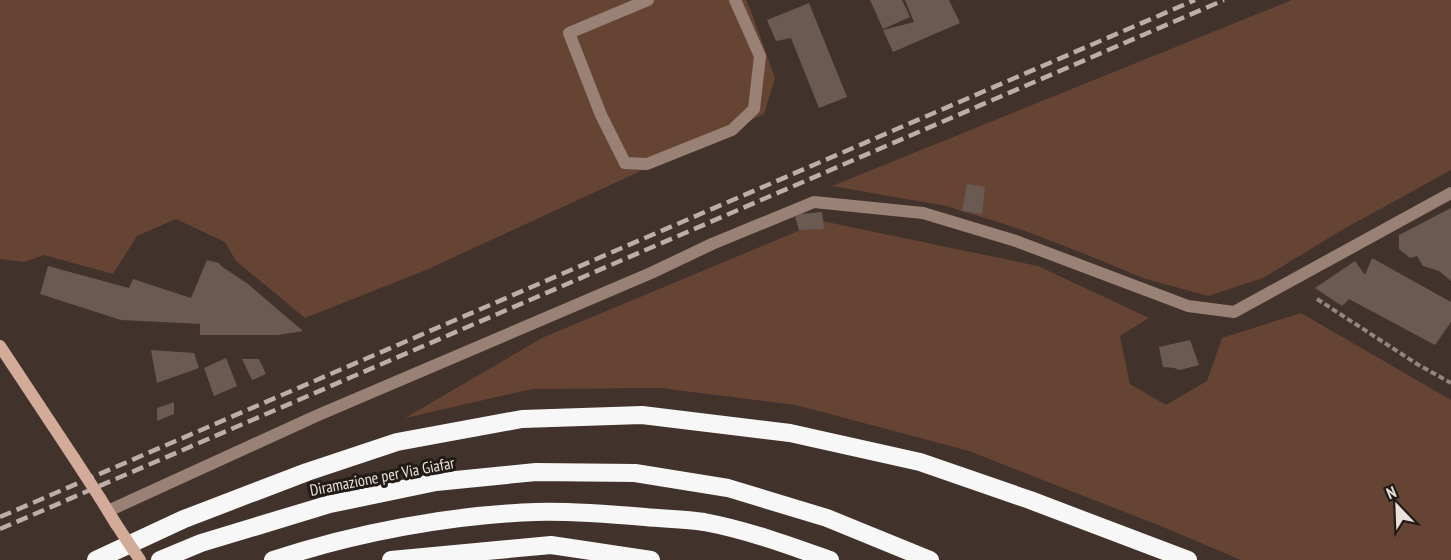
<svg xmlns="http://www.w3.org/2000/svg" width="1451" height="560" viewBox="0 0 1451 560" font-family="'PT Sans Narrow',sans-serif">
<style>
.green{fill:#664434}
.building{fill:#6b5a52}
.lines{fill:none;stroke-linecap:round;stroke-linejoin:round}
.path{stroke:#928680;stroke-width:4;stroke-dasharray:6 3;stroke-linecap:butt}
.service{stroke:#9a8175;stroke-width:12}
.minor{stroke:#9a8175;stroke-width:12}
.secondary{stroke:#d2ab99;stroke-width:12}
.motorway{stroke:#f7f7f7;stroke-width:18}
.rail{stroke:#baafa9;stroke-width:4.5;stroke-dasharray:12 6;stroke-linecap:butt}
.secondary-bridge{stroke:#d2ab99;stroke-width:12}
.labels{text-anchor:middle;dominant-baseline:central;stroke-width:6;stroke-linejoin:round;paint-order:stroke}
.street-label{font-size:16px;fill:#ebe1dc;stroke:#221b18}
</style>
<rect width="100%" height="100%" fill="#41322b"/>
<g class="green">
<path d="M0 0H746L751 11 775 78 764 114 426 270 305 318 236 261 225 242 176 219 137 236 113 274 44 255 24 262 0 259Z"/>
<path d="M1292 0H1451V170L1342 230 1263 278 1208 296 1143 278 1085 254 1020 229 946 206 832 186Z"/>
<path d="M822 221 1038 266 1149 318 1120 336 1130 384 1166 405 1207 381 1222 338 1301 313 1451 400V560H1241L1163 527 969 451 796 405 660 388 532 389 405 418 542 338Z"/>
</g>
<g class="building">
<path d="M870 0H902L910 17 883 29Z"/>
<path d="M905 0H949L960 23 893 52 883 30 914 22Z"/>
<path d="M809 3 847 97 819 108 791 38 776 41 767 20Z"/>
<path d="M967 184 985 187 982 214 962 211Z"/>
<path d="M1451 208V281L1439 271 1423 266 1417 256 1410 258 1399 249V235Z"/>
<path d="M822 212 824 229 799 230 795 217 800 214Z"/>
<path d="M1372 258 1451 302V322L1435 345 1349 299 1342 306 1315 288 1355 261 1365 275Z"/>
<path d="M207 260 219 263 221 266 248 284 303 331 278 335H200V324L121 320 40 294 48 266 129 288 133 279 191 298Z"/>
<path d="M1190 340 1199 365 1180 370 1174 368 1163 367 1159 347Z"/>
<path d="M151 350 194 353 199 368 157 383Z"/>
<path d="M226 358 237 386 214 396 204 368Z"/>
<path d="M242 359H259L266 374 252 380Z"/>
<path d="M174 402V414L157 421V408Z"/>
</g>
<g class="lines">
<path class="path" d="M1317 299 1417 364 1451 383"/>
<path class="service" d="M648 0 569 33 601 115 625 163 647 164 732 130 754 109 760 56 735 0"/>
<path class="minor" d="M108 511 316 416 651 273 712 244 814 202 923 213 1016 241 1188 306 1234 312 1451 193"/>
<g class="secondary">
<path d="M0 346 74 458"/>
<path d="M100 498 116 524"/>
</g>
<g class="motorway">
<path d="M96 560 184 519 307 472 397 442 522 419 642 415 790 433 920 462 1030 500 1188 560"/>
<path d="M160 560 201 543 330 504 436 482 536 472 635 473 728 488 827 518 930 560"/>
<path d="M273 560C355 533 449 515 536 512 572 511 609 514 645 517 664 519 684 519 704 522 747 530 788 545 830 560"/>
<path d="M391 560 551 545 651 560"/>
</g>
<g class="rail">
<path d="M0 517 1195 0"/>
<path d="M0 529 1224 0"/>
</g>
<g class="secondary-bridge">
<path d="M74 458 100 498"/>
<path d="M116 524 140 560"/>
</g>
</g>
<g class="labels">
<g class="street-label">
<text transform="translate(382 476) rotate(-11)">Diramazione per Via Giafar</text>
</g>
</g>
<g transform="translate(1397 506) rotate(337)" stroke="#221b18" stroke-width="4.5" paint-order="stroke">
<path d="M0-4.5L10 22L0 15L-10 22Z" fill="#ebe1dc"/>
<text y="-9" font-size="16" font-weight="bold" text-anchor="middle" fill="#ebe1dc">N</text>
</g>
</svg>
